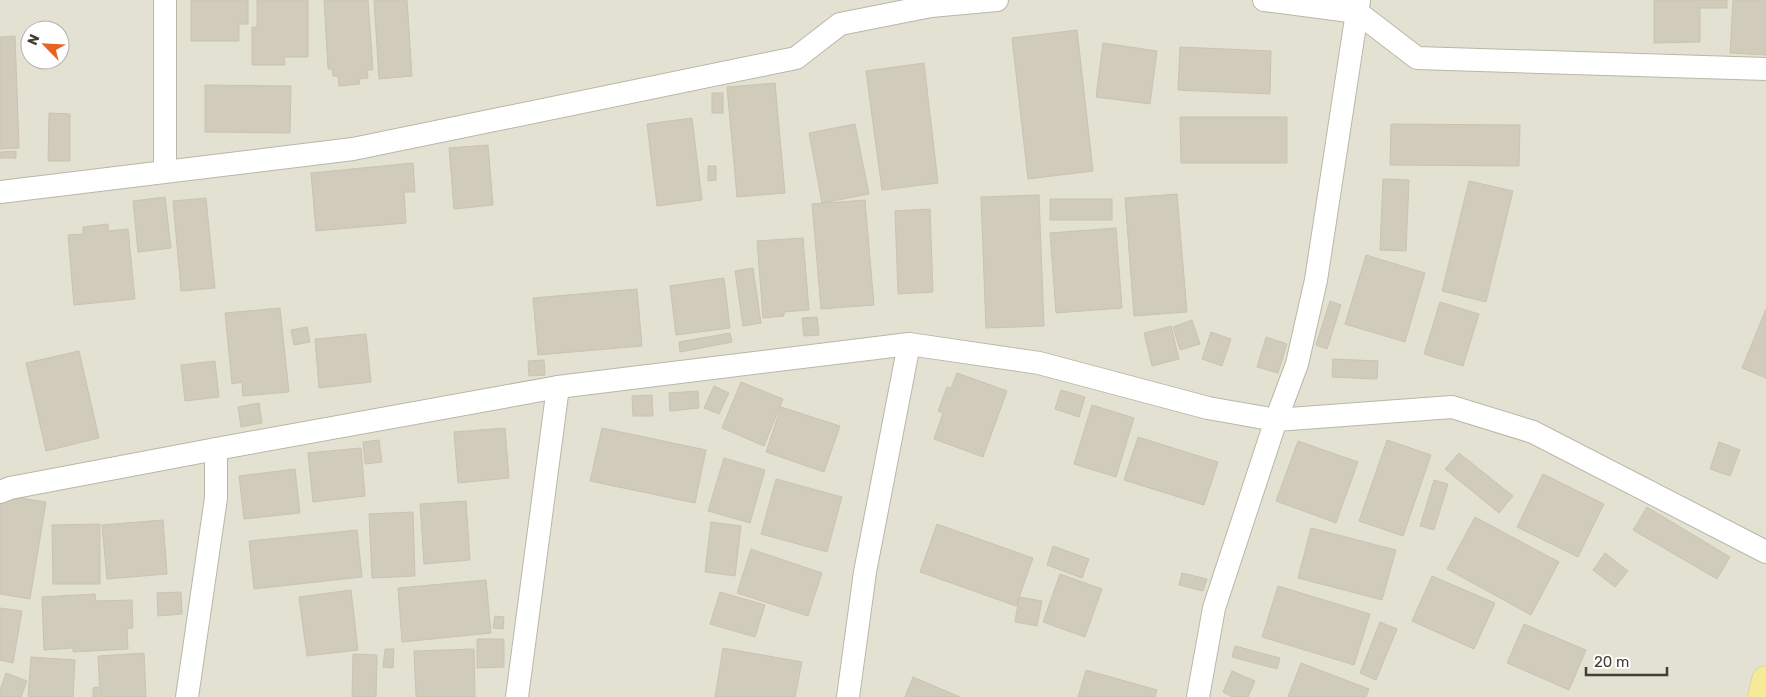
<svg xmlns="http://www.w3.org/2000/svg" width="1766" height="697" viewBox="0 0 1766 697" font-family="Rubik,sans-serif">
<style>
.residential{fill:#e3e1d2;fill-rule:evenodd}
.building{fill:#d0cbba;stroke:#cac4ae}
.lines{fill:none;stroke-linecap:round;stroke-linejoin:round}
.minor-casing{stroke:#bab7a7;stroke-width:24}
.primary-casing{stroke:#d8ca6a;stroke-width:29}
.minor{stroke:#fff;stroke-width:22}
.primary{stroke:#f5ea98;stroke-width:28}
</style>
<rect width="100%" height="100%" fill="#f0eee3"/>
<path class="residential" d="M0 0H1766V697H0ZM30 30H60V60H30Z"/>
<g class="building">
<path d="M191 0H248V24H239V41H191Z"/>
<path d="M257 0H308V57H284L285 65H252V27H257Z"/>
<path d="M324 0H368L373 70H367L368 78 359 79 360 84 339 86 338 76H333L332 69H328Z"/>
<path d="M374 0H407L412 76 379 79Z"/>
<path d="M1654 0H1727V8H1700V42L1654 43Z"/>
<path d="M1733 0H1766V55L1730 53Z"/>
<path d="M1077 30 1093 171 1028 179 1012 38Z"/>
<path d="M15 36 19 148 0 149V37Z"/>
<path d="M1103 43 1157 51 1150 104 1096 97Z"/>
<path d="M1180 47 1271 51 1270 94 1178 90Z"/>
<path d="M924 63 938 183 882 190 866 71Z"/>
<path d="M775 83 785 193 737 197 727 87Z"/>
<path d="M205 85 291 86 290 133 205 132Z"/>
<rect x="712" y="93" width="11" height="20"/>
<path d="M49 113 70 114V161H48Z"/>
<path d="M1180 117H1287V163H1181Z"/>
<path d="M692 118 702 200 657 206 647 124Z"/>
<path d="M855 124 869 194 822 203 809 133Z"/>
<path d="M1391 124 1520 125 1519 166 1390 165Z"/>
<path d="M488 145 493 205 454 209 449 148Z"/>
<path d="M16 151V158H0V152Z"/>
<path d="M413 163 415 192H404L406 223 316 231 311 173Z"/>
<path d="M708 166H716V180L708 181Z"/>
<path d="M1383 179 1409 180 1406 251 1380 250Z"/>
<path d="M1469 181 1513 191 1486 302 1442 291Z"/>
<path d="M1177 194 1187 312 1134 316 1125 198Z"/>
<path d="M1039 195 1044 326 986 328 981 197Z"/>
<path d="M165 197 171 248 138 252 133 201Z"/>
<path d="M206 198 215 288 181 291 173 201Z"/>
<rect x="1050" y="199" width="62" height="21"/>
<path d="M865 200 874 305 821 309 812 204Z"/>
<path d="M930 209 933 292 898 294 895 211Z"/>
<path d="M108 224V231L128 229 135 299 74 305 68 235 83 234V227Z"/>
<path d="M1116 228 1122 308 1056 313 1050 233Z"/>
<path d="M803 238 809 310 784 312V316L763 318 757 241Z"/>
<path d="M1366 255 1425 273 1405 342 1345 324Z"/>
<path d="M753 268 761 323 743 326 735 271Z"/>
<path d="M724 278 730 328 676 335 670 286Z"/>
<path d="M637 289 642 346 538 355 533 298Z"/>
<path d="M1330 301 1341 305 1327 349 1316 345Z"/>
<path d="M1440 302 1479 314 1463 366 1424 354Z"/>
<path d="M280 308 289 392 243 396 242 382 232 384 225 313Z"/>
<path d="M1766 309V378L1742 368Z"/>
<path d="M817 317 819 335 804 336 802 318Z"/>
<path d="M1192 320 1200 344 1180 350 1173 327Z"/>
<path d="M1171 326 1179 359 1152 366 1144 333Z"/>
<path d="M307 327 310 342 294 345 291 330Z"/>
<path d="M1211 332 1231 339 1222 366 1202 359Z"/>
<path d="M730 333 732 342 680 352 679 342Z"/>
<path d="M366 334 371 382 319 388 315 339Z"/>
<path d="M1266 337 1287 344 1278 373 1257 367Z"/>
<path d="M79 351 99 438 46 451 26 363Z"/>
<path d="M1333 359 1378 361 1377 379 1332 377Z"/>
<path d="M544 360 545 375 529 376 528 361Z"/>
<path d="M215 361 219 397 185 401 181 365Z"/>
<path d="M957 373 1007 391 983 457 934 439 943 413 938 411 947 387 951 388Z"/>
<path d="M741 382 783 399 764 446 722 428Z"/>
<path d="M714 386 729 393 719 414 704 408Z"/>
<path d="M1061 390 1085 397 1079 417 1055 409Z"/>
<path d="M698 391 699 408 670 411 669 393Z"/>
<path d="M652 395 653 416H633L632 396Z"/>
<path d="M259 403 262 423 241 427 238 407Z"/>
<path d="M1092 405 1134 418 1116 477 1074 464Z"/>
<path d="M781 407 840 426 824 472 766 452Z"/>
<path d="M505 428 509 478 458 483 454 432Z"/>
<path d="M602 428 706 450 695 503 590 481Z"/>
<path d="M1138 437 1218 462 1204 505 1124 480Z"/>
<path d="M379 440 382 462 365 464 363 442Z"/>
<path d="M1387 440 1431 455 1403 536 1359 521Z"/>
<path d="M1298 441 1358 462 1336 523 1276 501Z"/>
<path d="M1719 442 1740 450 1730 476 1710 469Z"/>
<path d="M361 448 365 496 313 502 308 453Z"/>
<path d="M1459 453 1513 496 1499 513 1445 469Z"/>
<path d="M724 458 765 470 750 523 708 511Z"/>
<path d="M295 469 300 513 244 519 239 476Z"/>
<path d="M1543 474 1604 504 1578 557 1517 527Z"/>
<path d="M776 479 842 497 827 552 761 534Z"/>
<path d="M1434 480 1448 484 1434 530 1420 526Z"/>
<path d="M1 495 46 502 30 599 0 594V505Z"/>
<path d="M466 501 470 560 424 564 420 504Z"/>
<path d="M1647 507 1730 557 1717 579 1633 530Z"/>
<path d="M413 512 415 576 372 578 369 514Z"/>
<path d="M1475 517 1559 562 1531 615 1447 569Z"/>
<path d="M163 520 167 574 107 579 102 525Z"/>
<path d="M711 522 741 526 735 576 705 572Z"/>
<path d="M100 524V584H53L52 525Z"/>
<path d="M937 524 1033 558 1016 606 920 572Z"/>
<path d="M1311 528 1396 550 1382 600 1298 578Z"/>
<path d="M357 530 362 577 254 589 249 541Z"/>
<path d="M1053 546 1089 559 1082 578 1047 565Z"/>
<path d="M751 549 822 573 808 616 737 593Z"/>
<path d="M1605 553 1628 571 1615 587 1593 570Z"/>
<path d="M1182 573 1207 579 1203 591 1179 585Z"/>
<path d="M1060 574 1102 589 1085 637 1043 622Z"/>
<path d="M1432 576 1495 603 1474 649 1412 621Z"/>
<path d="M486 580 491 633 402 642 398 588Z"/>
<path d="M1278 586 1370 614 1354 665 1262 637Z"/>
<path d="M351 590 358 650 307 656 299 597Z"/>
<path d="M181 592 182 614 158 616 157 593Z"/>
<path d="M720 592 765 605 755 637 710 624Z"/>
<path d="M95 594 96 601 132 600 133 628 127 629 128 649 73 652V648L44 650 42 597Z"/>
<path d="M1019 597 1042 601 1037 626 1015 622Z"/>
<path d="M0 608 22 611 13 663 0 660Z"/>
<path d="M495 616 504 617 503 629 493 628Z"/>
<path d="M1380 622 1397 629 1376 680 1360 673Z"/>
<path d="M1524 624 1586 650 1569 690 1507 663Z"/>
<path d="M477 639H504V667L477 668Z"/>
<path d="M1235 646 1280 658 1277 669 1232 657Z"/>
<path d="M723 648 802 662 795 697H715Z"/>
<path d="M385 649H394L393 668 383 667Z"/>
<path d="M474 649 475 697H416L414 651Z"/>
<path d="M144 653 146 697H100L98 656Z"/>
<path d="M353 654 377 655 376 697H352Z"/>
<path d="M31 657 75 660 73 697H28Z"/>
<path d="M1301 663 1369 689 1366 697H1288Z"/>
<path d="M1086 670 1157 690 1155 697H1078Z"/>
<path d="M1232 671 1255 681 1248 697H1233L1223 692Z"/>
<path d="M6 673 27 681 21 697H0V690Z"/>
<path d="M913 677 960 697H905Z"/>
<path d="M98 687V697H93V688Z"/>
</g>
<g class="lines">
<g class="minor-casing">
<g id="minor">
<path d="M165 0V171"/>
<path d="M1359 1 1357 12 1417 58 1766 69"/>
<path d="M0 192 353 149 796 58 840 24 931 6 997 0"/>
<path d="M0 492 10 488 216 449 558 387 909 344 1039 363 1208 408 1276 420 1452 407 1533 432 1766 552"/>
<path d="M187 697 216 498V449"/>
<path d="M517 697 558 387"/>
<path d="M848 697 865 572 909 344"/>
<path d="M1198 697 1214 608 1276 420 1297 364 1316 280 1357 12 1264 0"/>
</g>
</g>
<g class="primary-casing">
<path id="primary" d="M1762 697 1766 680"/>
</g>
<use href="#minor" class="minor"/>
<use href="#primary" class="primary"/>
</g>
<g transform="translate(45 45) rotate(294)"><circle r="24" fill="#ffffff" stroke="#b3b2ae"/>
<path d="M0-4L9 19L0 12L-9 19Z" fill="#e76324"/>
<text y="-8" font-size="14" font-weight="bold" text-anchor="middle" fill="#413e34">N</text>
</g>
<path d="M1586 667v8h81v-8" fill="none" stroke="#413e34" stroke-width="2.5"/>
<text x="1594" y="667" font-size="15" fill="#413e34" stroke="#ffffff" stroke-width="4" paint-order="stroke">20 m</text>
</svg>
